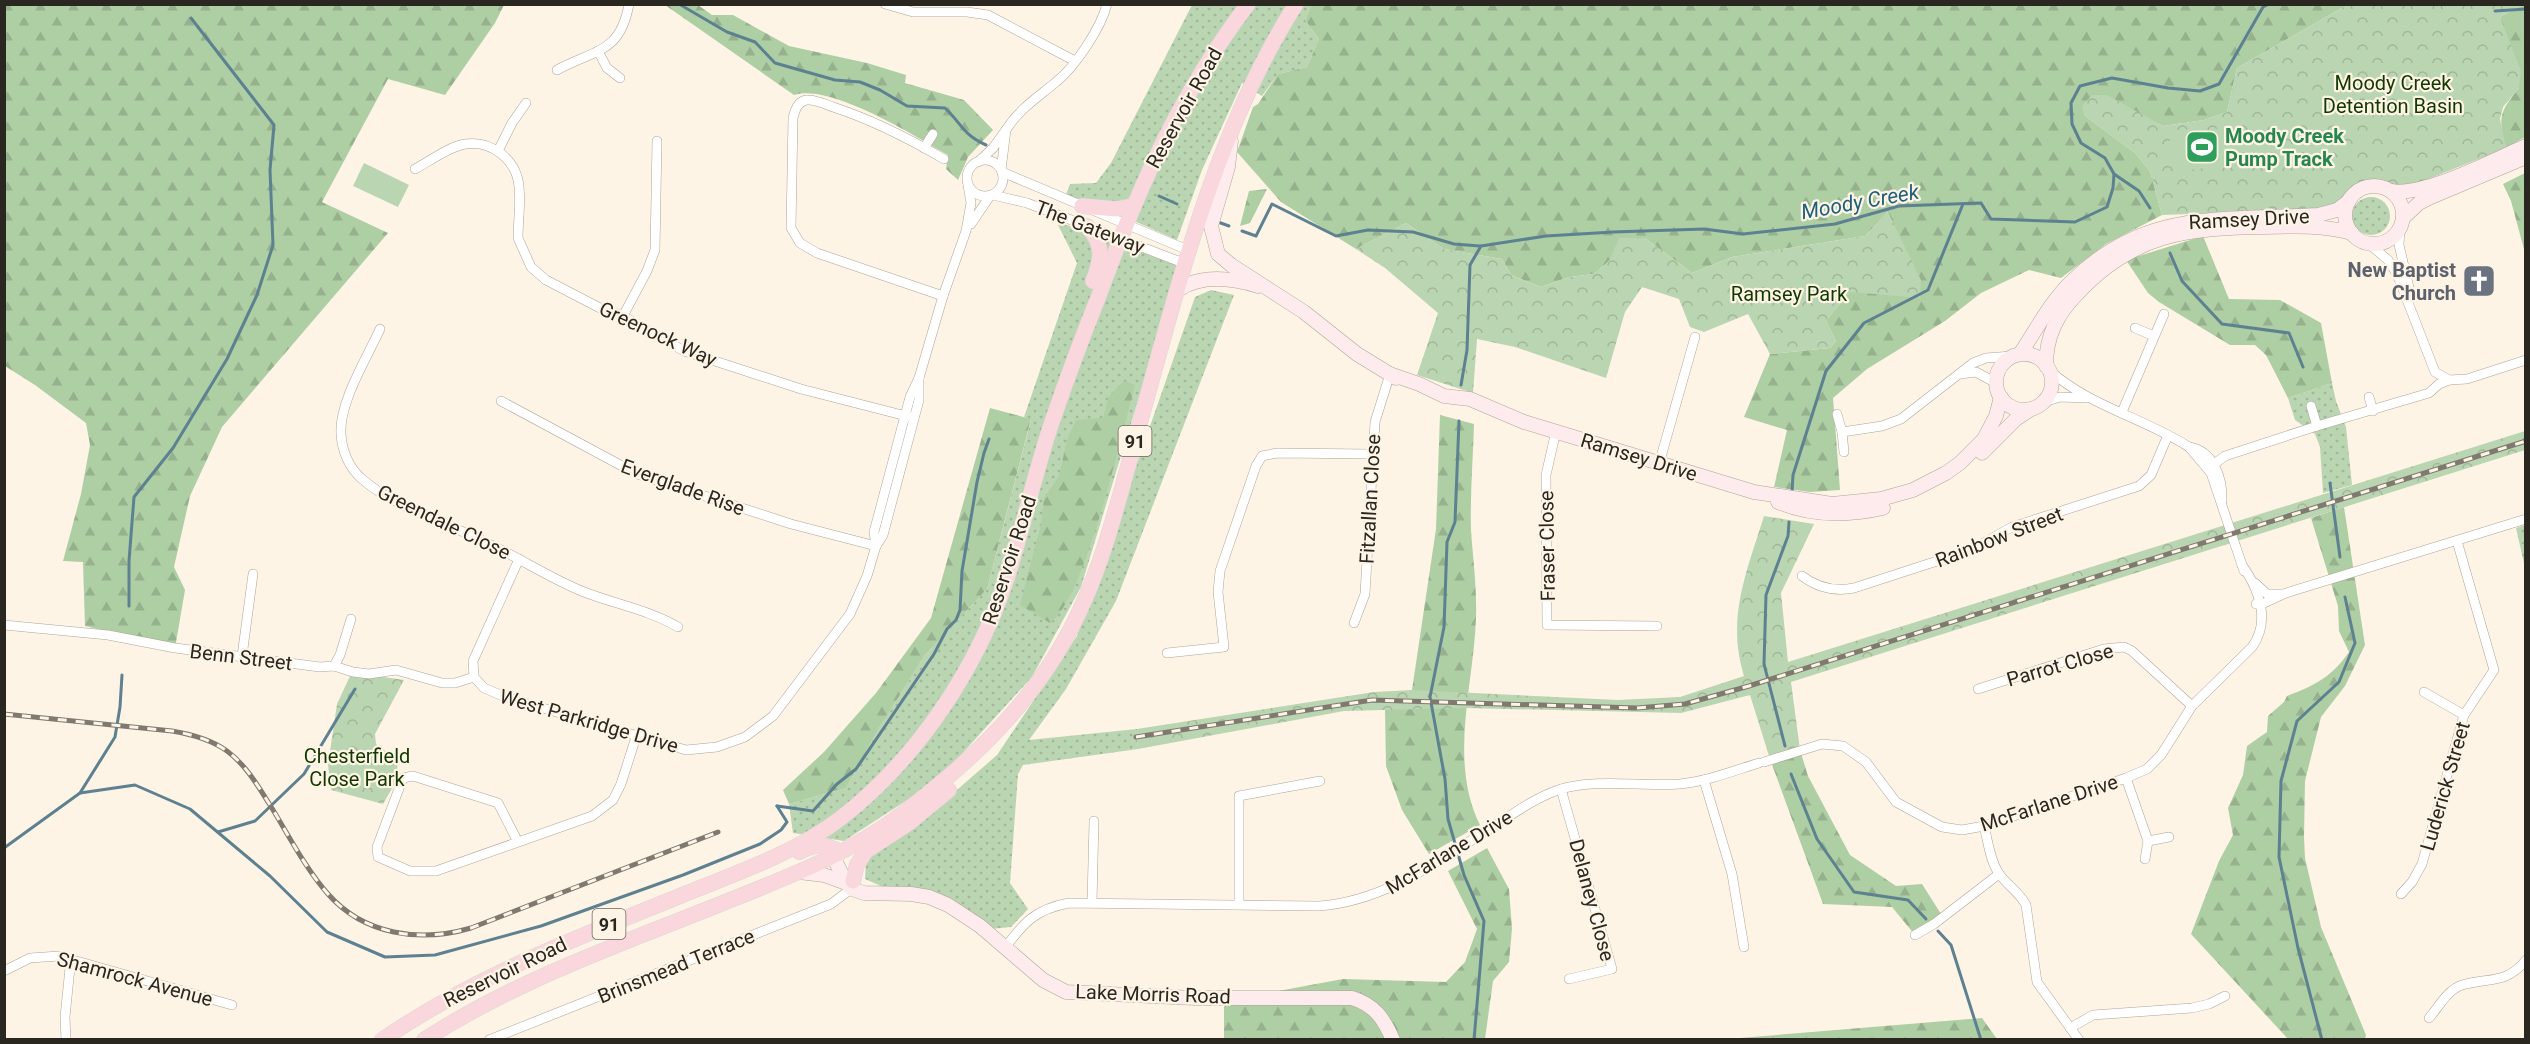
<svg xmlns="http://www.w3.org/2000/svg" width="2530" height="1044" viewBox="0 0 2530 1044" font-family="Roboto,sans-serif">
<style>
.grass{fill:url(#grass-dots)}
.forest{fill:url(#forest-firs)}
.park{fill:url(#park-crowns)}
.garden{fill:#bad5b1}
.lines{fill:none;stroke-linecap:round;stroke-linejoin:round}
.stream{stroke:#5d8190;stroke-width:3}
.street-casing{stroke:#aea497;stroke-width:10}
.secondary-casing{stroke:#aea497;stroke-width:15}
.primary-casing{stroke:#d9d8d7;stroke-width:16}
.street{stroke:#fff;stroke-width:9}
.secondary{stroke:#fdebed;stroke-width:14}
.primary{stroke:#fad7dc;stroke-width:15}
.rail-casing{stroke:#7f7970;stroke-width:5}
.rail{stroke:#fef4e6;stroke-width:3;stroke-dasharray:9;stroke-linecap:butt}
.labels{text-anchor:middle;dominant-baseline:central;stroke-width:4.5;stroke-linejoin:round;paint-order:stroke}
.shield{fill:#fef4e6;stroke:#6a645c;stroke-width:1.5}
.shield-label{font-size:18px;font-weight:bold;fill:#2a2721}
.park-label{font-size:20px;fill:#113900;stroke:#fef4e6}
.street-label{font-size:20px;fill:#2a2721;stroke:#fef4e6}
.leisure-label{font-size:20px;font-weight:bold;fill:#27864d;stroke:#fef4e6;text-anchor:start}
.worship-label{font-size:20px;font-weight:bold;fill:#5b616d;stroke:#fef4e6;text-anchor:end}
.water-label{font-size:21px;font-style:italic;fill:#1d607a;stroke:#fef4e6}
</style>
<defs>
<pattern id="grass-dots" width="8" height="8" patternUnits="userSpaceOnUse" patternTransform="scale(1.5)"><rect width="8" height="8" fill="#bad5b1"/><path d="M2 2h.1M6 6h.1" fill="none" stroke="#a0b798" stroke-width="1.8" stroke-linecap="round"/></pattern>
<pattern id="forest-firs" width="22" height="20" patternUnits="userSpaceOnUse" patternTransform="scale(1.5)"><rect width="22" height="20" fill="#aecea4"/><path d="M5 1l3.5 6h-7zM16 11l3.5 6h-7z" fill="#96b18d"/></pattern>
<pattern id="park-crowns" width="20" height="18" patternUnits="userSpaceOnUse" patternTransform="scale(1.5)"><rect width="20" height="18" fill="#bad5b1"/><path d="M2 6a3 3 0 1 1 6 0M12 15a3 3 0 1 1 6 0" fill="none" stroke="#a0b798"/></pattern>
</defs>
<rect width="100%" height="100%" fill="#fef4e6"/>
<g class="grass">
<path d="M1192 5H1311L1305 20 1319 39 1307 67 1278 74 1262 96 1242 83 1202 170 1177 240 1132 220 1065 197 1070 184 1096 183 1111 163Z"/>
<circle cx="2371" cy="216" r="19"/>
<path d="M1056 221 1177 265 1146 374 1081 587 1032 677 938 780 844 841 793 833 789 804 846 788 878 730 925 655 987 589 1031 420 1024 417 1077 263Z"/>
<path d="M1211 290 1234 295 1116 601 1066 689 1029 740 1137 729 1138 749 1023 765 1018 774 1010 883 1028 909 1011 927 991 929 963 906 918 893 890 890 865 879 866 860 911 830 997 755 1077 636 1195 297Z"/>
<path d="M2332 383 2336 401 2346 427 2352 485 2323 493 2320 447 2315 434 2295 420 2288 398Z"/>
<path d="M2525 525H2526L2525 568 2516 528Z"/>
</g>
<g class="forest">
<path d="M5 5H504L495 23 445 95 388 79 322 202 388 233 222 427 190 496 174 567 185 590 175 648 85 626 83 562 63 561 81 494 90 445 86 423 35 385 5 366Z"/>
<path d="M665 5H698L712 15H733L789 46 867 63 906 75 905 83 964 100 993 130 968 157 958 180 946 169 948 155C915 136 830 83 794 95Z"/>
<path d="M1311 5H2347L2237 68 2227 112 2204 120 2163 126 2135 112 2084 115 2135 153 2150 171 2162 215 2106 244 2061 278 2029 270 1981 293 1945 321 1867 369 1833 398 1840 490 1810 492 1774 487 1787 430 1744 417 1770 354 1830 348 1836 341 1826 321 1897 234 1888 212 1865 236 1732 257 1692 273 1645 238 1609 261 1594 274 1569 277 1541 287 1511 275 1502 259 1444 249 1406 223 1356 249 1281 202 1237 152 1253 107 1258 104 1278 74 1307 67 1319 39 1305 20Z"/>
<path d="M2523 5H2525V137L2506 148C2498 118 2499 112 2519 88L2500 17Z"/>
<path d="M2525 173V253L2511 201 2503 184Z"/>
<path d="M1267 189 1250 223 1240 226 1249 191Z"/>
<path d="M2203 236 2229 299 2280 300 2321 323 2332 383 2288 398 2266 355 2255 345H2230L2159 302 2148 293 2126 260Z"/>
<path d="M1124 381 1135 385C1122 433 1085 599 1050 623L1020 605 1041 525 1044 498 1059 476 1067 440 1076 420 1103 418 1109 396Z"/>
<path d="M990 408 1031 419 987 589 925 655 878 730 846 788 789 804 783 790 824 752 876 693 931 618Z"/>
<path d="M1440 415 1474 424C1473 459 1470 495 1471 530 1473 559 1477 588 1476 617 1474 685 1448 760 1480 825L1429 854 1402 810 1386 766 1385 708 1412 690 1436 529Z"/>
<path d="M2344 507 2365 645 2345 686 2321 717 2305 781 2304 837 2305 858 2321 927 2366 1035 2365 1039H2288L2191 934 2219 861 2233 835 2228 808 2243 775 2247 746 2267 732 2268 716 2284 702 2287 696C2314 686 2333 676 2349 652L2339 631 2338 606 2311 518Z"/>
<path d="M1800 750 1808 776 1850 855 1896 886 1922 884 1943 917 1915 935 1892 907 1823 904 1770 759Z"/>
<path d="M1487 848 1509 889 1512 929 1509 962 1493 981 1485 1039 1224 1040V1001L1343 979 1446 982 1465 962 1477 929 1448 871Z"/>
<path d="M1982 1018 1997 1039H1728Z"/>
</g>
<g class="park">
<path d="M2347 5H2523L2500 17 2521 71 2519 88 2503 107 2500 119 2506 148 2406 188 2363 184 2328 209 2162 215 2150 171 2135 153 2084 115 2082 106 2092 95H2107L2163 126 2204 120 2227 112 2237 68Z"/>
<path d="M1888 212 1921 280 1920 298 1850 292 1826 321 1836 341 1830 348 1770 354 1748 314 1704 332 1690 327 1679 299 1642 287 1625 312 1606 378 1515 347 1477 339 1473 393 1417 375 1438 313 1385 268 1356 249 1406 223 1444 249 1502 259 1511 275 1541 287 1569 277 1594 274 1609 261 1619 238H1645L1692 273 1732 257 1865 236Z"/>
<path d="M2525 431V450L1791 682 1800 750 1770 759 1750 695 1681 713 1465 708 1344 711 1138 749 1137 729 1374 692 1412 690 1618 700 1680 697 1744 676C1726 618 1747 571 1764 516L1814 524 1781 593 1788 662Z"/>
<path d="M350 676H377L404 680 375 734 376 744 397 760 398 778 383 804 331 790 328 765 337 704Z"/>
</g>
<g class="garden">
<path d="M2219 128 2225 129C2231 135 2234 140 2236 149 2239 171 2222 168 2207 168 2194 169 2186 172 2174 167 2169 154 2163 127 2186 129 2190 130 2195 133 2200 133 2206 133 2213 130 2219 128Z"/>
<path d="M364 163 409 185 398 207 353 186Z"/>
</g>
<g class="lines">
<g class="stream">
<path d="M679 4 727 32 755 42 775 63 835 80 860 82 880 90 907 106 945 108C962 124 963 135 986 145"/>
<path d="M2495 11 2526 9"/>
<path d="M2114 174 2139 191 2150 208"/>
<path d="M1159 196 1177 204"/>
<path d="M1218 222 1229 226"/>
<path d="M1242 231 1256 236 1272 204 1336 236 1368 230 1413 232 1454 244 1480 246"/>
<path d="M2170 253 2182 281 2222 324 2289 333 2303 367"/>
<path d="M1461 385 1467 350 1470 265 1481 246 1546 236 1613 232 1704 229 1743 234 1835 224 1899 206 1981 203 1991 219 2075 222 2107 207 2113 188 2114 174 2105 158 2081 143 2072 124 2071 103 2080 86 2112 78 2168 88 2200 91 2219 84 2263 7 2269 4"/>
<path d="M1459 421 1455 522 1447 542 1444 627 1430 697 1445 779 1448 819 1464 875 1484 921 1474 1040"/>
<path d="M2330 483 2340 557"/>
<path d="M1792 492 1793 475 1826 371 1864 323 1928 290 1963 204"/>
<path d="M129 606V561L134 497 173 448 227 359 257 295 273 245 270 170 274 125 191 18"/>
<path d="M1785 746 1764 664 1766 595 1788 536 1789 522"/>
<path d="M1791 774 1817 839 1854 892 1908 900 1926 919"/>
<path d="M80 793 135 785 190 809 270 876 327 932 385 957 435 955 541 926 683 875 760 844 781 830 787 822 777 806"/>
<path d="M777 806 813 811 837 784 856 769 934 654 947 629 956 620 960 610 962 571 977 482 984 453 989 439"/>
<path d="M218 832 255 821 304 774 355 689"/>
<path d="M4 848 80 793 115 737 120 707 122 675"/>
<path d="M1938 931 1951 945 1981 1040"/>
<path d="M2322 1040 2298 948 2279 857 2281 781 2297 721 2339 682 2355 643 2345 597"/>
</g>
<g class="street-casing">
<g id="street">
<path d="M885 4 913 12H967L988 15 1075 61"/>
<path d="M598 51 607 68 620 78"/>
<path d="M557 70C595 49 620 54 629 4"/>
<path d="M1006 130C1019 109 1037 98 1056 82 1075 67 1101 28 1107 4"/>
<path d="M924 148 933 134"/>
<path d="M498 151 512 123 526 103"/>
<circle cx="985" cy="178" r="18"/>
<path d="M978 162 993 148 1006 130 1001 170"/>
<path d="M415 169C430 161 448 147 465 144 492 140 517 160 519 187 521 204 518 221 518 238L531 267 546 280 600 308 623 316 684 351 801 389 914 418"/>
<path d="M1002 172 1190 251"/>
<path d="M993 195 1027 203 1186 264"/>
<path d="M971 224 990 196"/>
<path d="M2400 228 2399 245 2410 292"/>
<path d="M2368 243 2388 260 2397 274 2435 372 2449 380 2467 379 2526 360"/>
<path d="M943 296 817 253 800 243 791 228 793 118C795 111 797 102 806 100 815 99 825 104 833 107 873 120 908 138 944 159"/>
<path d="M623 316 647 271 655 250 657 141"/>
<path d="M2135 328 2154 336"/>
<path d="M380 329C367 358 339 402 341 434 342 451 349 468 362 479 394 507 448 523 487 543 520 558 551 579 584 592 615 604 649 610 678 627"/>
<path d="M2049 370C2089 406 2144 418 2189 447 2214 451 2223 479 2222 501"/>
<path d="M1960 374 1976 372 1996 383"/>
<path d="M2369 397 2373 411"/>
<path d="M501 401 637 474 791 524 876 546"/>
<path d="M2041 403 2060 397 2087 398"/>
<path d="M2122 412 2164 314"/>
<path d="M1837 414 1842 432"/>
<path d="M2317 426 2429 393 2439 384 2449 380"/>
<path d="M1556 431 1546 475 1547 625 1657 626"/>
<path d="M2189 447 2211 473 2244 571"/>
<path d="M1844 452 1842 432 1882 426 1901 419 1973 363 1986 358 2012 356"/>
<path d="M1659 464 1695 337"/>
<path d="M2210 467 2225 456 2317 426 2311 406"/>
<path d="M876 546 874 532 910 397 919 378 943 296 966 231 971 203 968 185"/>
<path d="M519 559 473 661 474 677 484 688 505 697 686 750 717 747 745 737 773 716 850 614 867 576 876 546 883 535 919 400V378"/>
<path d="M1802 576C1818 588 1834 592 1854 588L1971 550 2012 527 2139 486 2151 475 2168 435"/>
<path d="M2255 583 2267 594H2282"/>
<path d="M2256 604H2262L2286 593 2526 519"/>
<path d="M1354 623 1365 594 1375 422 1390 374"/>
<path d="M4 625 108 635 175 648 320 667 334 666 353 672 369 674 396 670 442 683H455L474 677"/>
<path d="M1167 653 1224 647 1218 592 1220 571 1256 466 1262 456 1277 453 1371 454"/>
<path d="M242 656 253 574"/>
<path d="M334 666 340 655 351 619"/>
<path d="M1978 689 2104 649 2124 647 2132 651 2192 706"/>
<path d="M2424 692 2464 715"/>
<path d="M1764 762 1822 744 1843 746 1866 762 1896 802 1942 827 1962 830 1984 826 2126 778 2147 769 2161 755 2192 706 2252 647C2271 621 2259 589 2242 565"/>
<path d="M2126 778 2148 841 2145 859"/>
<path d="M1704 780 1732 874 1744 947"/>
<path d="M1561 789 1612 969 1569 979"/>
<path d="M1984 826C1988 841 1990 860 1998 872 2006 885 2019 891 2026 905L2037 982 2079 1040"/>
<path d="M2148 841 2169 837"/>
<path d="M518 842 498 803 413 776 403 778 377 847 378 857 410 871H436L592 816 613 800 621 784 636 737"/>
<path d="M2401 894 2412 882 2422 864 2464 715 2494 670 2457 541"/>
<path d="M1092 902 1094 821"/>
<path d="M1239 904V796L1320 781"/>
<path d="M1915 935 1934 924 1999 874"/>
<path d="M1005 948C1024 922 1036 909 1069 903L1319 906C1389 901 1444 856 1502 821 1520 809 1538 797 1558 790 1594 778 1642 787 1680 784 1708 781 1733 771 1759 763"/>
<path d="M4 971 30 958 59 956 232 1005"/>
<path d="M2429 1018C2439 1007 2447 990 2462 985 2488 977 2506 985 2526 960"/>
<path d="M2070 1028 2093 1015 2192 1008 2209 1004 2225 996"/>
<path d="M66 1040 65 1017 71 958"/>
<path d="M489 1040 831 904 855 886"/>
</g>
</g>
<g class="secondary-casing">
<g id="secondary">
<path d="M1231 141 1228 167 1211 226 1218 254 1231 265 1304 312 1357 354 1396 378"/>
<circle cx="2374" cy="215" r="29"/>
<path d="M2391 191C2424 197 2493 160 2526 146"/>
<path d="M2403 218 2419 203 2431 197 2526 157"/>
<path d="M1178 290C1201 274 1233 278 1258 286"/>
<path d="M2020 354C2036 330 2050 303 2070 283 2145 208 2222 221 2318 215L2337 210 2349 201"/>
<circle cx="2024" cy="382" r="28"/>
<path d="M2046 366C2046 336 2057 314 2078 293 2134 233 2189 228 2265 227 2295 226 2323 225 2352 233"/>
<path d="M1390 374 1419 384 1444 396 1470 399 1524 422 1754 492 1832 504 1881 499 1913 490 1946 473 1960 463 1984 439 1996 416 2001 397"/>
<path d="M1982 453 2016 419 2031 409"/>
<path d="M1778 502C1811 516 1848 516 1883 508"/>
<path d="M833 856 846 883 852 889 864 893 911 894 929 897 948 905 980 926 1043 980 1066 992 1195 998H1352C1375 1005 1384 1019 1393 1040"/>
<path d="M799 872 824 875 846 883"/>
</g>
</g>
<g class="primary-casing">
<g id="primary">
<path d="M1082 206 1116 209 1132 206"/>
<path d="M1087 226C1104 244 1102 259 1093 281"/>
<path d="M799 852C815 844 824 843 840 852"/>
<path d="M853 881 857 865 866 851 909 823 949 790"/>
<path d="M382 1040C475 976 577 938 680 896 734 874 794 854 841 818 917 759 977 669 1007 578 1024 525 1035 471 1053 419 1067 378 1082 338 1098 298 1137 191 1179 95 1248 4"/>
<path d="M424 1040C518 979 624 943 728 901 788 877 851 853 903 813 961 769 1015 720 1054 658 1098 589 1116 510 1137 433 1178 288 1214 133 1296 4"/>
</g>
</g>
<use href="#street" class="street"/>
<use href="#secondary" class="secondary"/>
<use href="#primary" class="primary"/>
<g class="rail-casing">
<g id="rail">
<path d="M4 714 172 731C190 734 212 740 227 751 246 765 258 786 270 805 288 834 305 868 328 894 364 935 420 943 471 928L718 832"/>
<path d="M1136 737 1372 700 1637 708 1685 704 1749 686 2526 441"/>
</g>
</g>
<use href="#rail" class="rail"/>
</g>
<defs>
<g id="stadium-square" transform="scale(1.725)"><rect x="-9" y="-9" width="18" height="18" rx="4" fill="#2e9e5b" stroke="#fef4e6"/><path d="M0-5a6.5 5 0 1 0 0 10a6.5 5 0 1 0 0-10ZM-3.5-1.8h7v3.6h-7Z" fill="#fff"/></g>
<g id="church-square" transform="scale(1.725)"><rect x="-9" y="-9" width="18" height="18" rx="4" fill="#6b7280" stroke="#fef4e6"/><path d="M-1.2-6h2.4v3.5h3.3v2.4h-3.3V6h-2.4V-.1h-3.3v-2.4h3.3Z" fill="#fff"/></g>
</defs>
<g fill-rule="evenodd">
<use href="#stadium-square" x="2202" y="147"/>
<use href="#church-square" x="2479" y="281"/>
</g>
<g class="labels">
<g class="shield">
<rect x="1118.5" y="426" width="33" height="30" rx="4.5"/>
<rect x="592.5" y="909" width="33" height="30" rx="4.5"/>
</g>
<g class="shield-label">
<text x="1135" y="441">91</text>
<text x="609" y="924">91</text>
</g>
<g class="park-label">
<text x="2393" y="83">Moody Creek<tspan x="2393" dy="23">Detention Basin</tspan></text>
<text x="1789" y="294">Ramsey Park</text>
<text x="357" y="756">Chesterfield<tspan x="357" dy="23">Close Park</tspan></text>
</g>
<g class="street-label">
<text transform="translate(1184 108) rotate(-61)">Reservoir Road</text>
<text transform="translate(2249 219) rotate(-3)">Ramsey Drive</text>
<text transform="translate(1090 227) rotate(21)">The Gateway</text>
<text transform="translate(658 334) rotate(25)">Greenock Way</text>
<text transform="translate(1639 457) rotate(17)">Ramsey Drive</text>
<text transform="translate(683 487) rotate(20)">Everglade Rise</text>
<text transform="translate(1370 499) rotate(-87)">Fitzallan Close</text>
<text transform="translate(444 522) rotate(26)">Greendale Close</text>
<text transform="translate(1999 537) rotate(-21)">Rainbow Street</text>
<text transform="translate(1547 546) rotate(-91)">Fraser Close</text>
<text transform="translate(1009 560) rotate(-72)">Reservoir Road</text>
<text transform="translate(241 657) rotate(7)">Benn Street</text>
<text transform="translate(2060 665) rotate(-16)">Parrot Close</text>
<text transform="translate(589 721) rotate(16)">West Parkridge Drive</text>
<text transform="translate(2445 786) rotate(-74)">Luderick Street</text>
<text transform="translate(2049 803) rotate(-18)">McFarlane Drive</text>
<text transform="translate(1449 852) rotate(-31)">McFarlane Drive</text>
<text transform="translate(1592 900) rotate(75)">Delaney Close</text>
<text transform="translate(676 966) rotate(-22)">Brinsmead Terrace</text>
<text transform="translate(505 972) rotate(-26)">Reservoir Road</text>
<text transform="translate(135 979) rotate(15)">Shamrock Avenue</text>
<text transform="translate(1153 994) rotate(2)">Lake Morris Road</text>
</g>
<g class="leisure-label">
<text x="2225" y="136">Moody Creek<tspan x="2225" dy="23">Pump Track</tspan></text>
</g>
<g class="worship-label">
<text x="2456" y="270">New Baptist<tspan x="2456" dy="23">Church</tspan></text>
</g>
<g class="water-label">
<text transform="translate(1860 202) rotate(-10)">Moody Creek</text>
</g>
</g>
<rect width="2530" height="1044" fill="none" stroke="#2a2721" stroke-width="12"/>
</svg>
